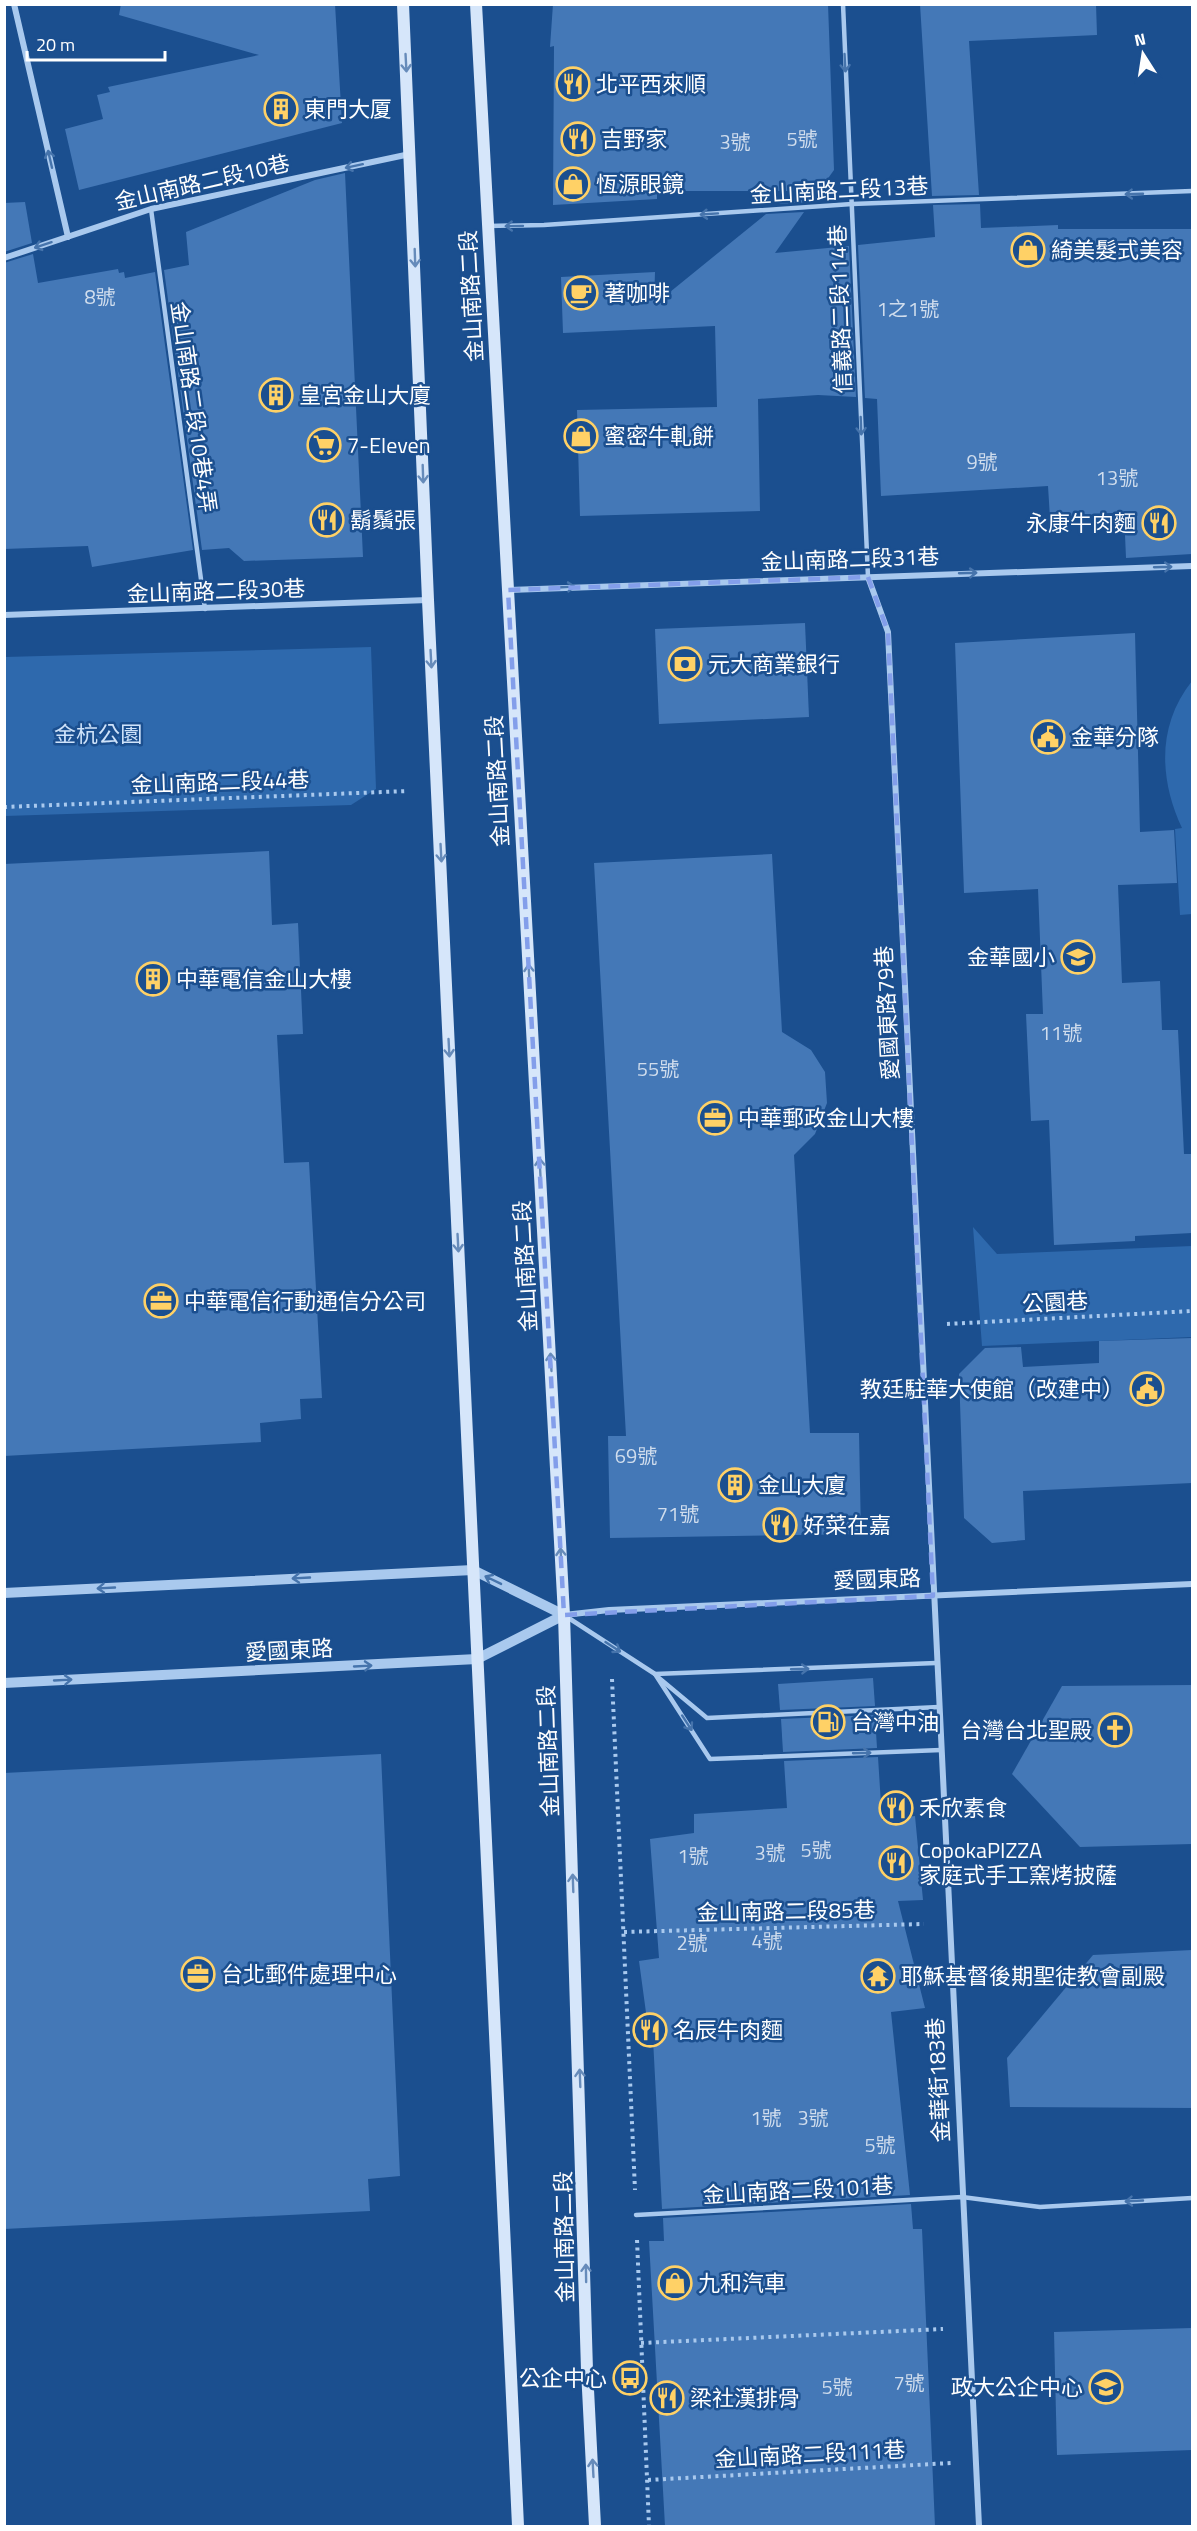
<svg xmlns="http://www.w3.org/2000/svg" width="1197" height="2531" viewBox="0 0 1197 2531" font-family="'Titillium Web','Noto Sans TC',sans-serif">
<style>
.green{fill:#2e69ad}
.building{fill:#4478b7}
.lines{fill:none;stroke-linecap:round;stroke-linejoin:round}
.path{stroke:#a9c9ee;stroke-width:4;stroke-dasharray:3 4.5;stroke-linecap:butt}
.service{stroke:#a9c9ee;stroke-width:4.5}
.minor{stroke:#a9c9ee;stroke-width:6}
.tertiary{stroke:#a9c9ee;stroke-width:10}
.secondary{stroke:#d6e6fa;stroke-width:12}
.oneway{stroke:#668bba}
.oneway2{stroke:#4674ac}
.marked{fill:none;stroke:#839eea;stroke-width:4.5;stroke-dasharray:12 8;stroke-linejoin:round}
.labels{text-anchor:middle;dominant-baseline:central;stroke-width:5;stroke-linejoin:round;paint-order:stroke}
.number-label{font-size:20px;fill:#d0dded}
.poi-label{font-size:22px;fill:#fff;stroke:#1b4f8f;text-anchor:start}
.street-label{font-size:22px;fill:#fff;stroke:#1b4f8f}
.park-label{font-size:22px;fill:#cfe3fa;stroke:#1b4f8f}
</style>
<rect width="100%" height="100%" fill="#1b4f8f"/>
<g class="green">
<path d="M371 647 376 789 351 805 5 816V657Z"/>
<path d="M1192 681V914L1180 915 1175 829 1182 828C1159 779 1157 725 1192 681Z"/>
<path d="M973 1227 997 1254 1192 1246V1337L982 1346Z"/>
</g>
<g class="building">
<path d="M121 4H335L342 123 79 190 65 129 103 119 97 95 110 92 108 87 259 55 119 15Z"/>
<path d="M553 4H828L834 170 811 202 779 204 796 191H657V199L553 205 554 46 550 47Z"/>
<path d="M920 4H1096L1097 35 969 41 979 195 932 196Z"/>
<path d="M345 173 363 557 244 561 229 548 202 550 164 270 189 265 186 232 315 180Z"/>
<path d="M25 202 32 243 4 252V203Z"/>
<path d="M980 204 981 228 1058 225V229H1192V554L1126 558 1124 512 1050 518 1048 486 881 496 877 399 865 398 858 245 935 237 933 205Z"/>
<path d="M804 212 775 253 849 246 856 397 818 395 758 399 760 511 580 516 577 410 717 407 715 326 563 333 561 277 655 272 654 305 766 214Z"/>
<path d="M33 254 38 283 118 269 119 273 124 272 125 278 155 272 193 550 92 567 88 546 4 549V263Z"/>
<path d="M805 623 809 717 659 724 655 629Z"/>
<path d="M1135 633 1140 832 1174 830 1177 883 1118 885 1122 983 1160 981 1162 1030H1178L1184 1154H1192V1233L1135 1236V1241L1054 1245 1049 1120 1031 1121 1026 1014H1043L1038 889 964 893 955 643Z"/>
<path d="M269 851 272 925 298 923 303 1034 277 1035 284 1163 309 1162 322 1398 300 1399 301 1419 260 1423 261 1442 4 1456V864Z"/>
<path d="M772 854 782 1032 811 1050 825 1072 827 1103 815 1134 794 1155 810 1433H859L861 1534 610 1538 608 1436H626L594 863Z"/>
<path d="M1192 1338V1483L1023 1491 1025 1540 992 1543 964 1518 959 1374 985 1348 1021 1347 1023 1367 1099 1363V1341Z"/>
<path d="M873 1678 875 1706 780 1710 778 1684Z"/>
<path d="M1192 1685V1844L1080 1847 1012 1774 1062 1686Z"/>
<path d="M875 1715 877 1748 783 1752 781 1719Z"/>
<path d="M381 1754 400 2176 368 2179 370 2211 4 2229V1773Z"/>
<path d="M878 1757 882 1820 915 1816 923 1900 898 1901 925 2008 891 2012 910 2195 662 2209 652 2020H647L639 1961 659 1958 650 1839 694 1833V1814L787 1808 784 1761Z"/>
<path d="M1192 1950V2108L1010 2107 1007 2058 1093 1955Z"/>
<path d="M911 2204 913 2229H922L935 2526H665L649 2241H664L663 2218Z"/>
<path d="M1192 2328V2450L1057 2455 1054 2332Z"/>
</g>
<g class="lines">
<g class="path">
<path d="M4 807 408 791"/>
<path d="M947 1324 1192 1311"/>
<path d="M612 1679 635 2190"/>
<path d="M624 1932 924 1924"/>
<path d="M637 2240 649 2526"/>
<path d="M641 2343 943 2329"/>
<path d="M648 2480 951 2463"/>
</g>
<g class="service">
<path d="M843 4 868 577"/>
<path d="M151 209 205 609"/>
<path d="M488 226 544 225 852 204 1192 191"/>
<path d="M567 1617 655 1674 936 1663"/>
<path d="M655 1674 710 1759 941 1750"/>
<path d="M659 1678 707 1718 939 1707"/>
<path d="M636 2215 962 2197 1040 2207 1192 2198"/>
</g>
<g class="minor">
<path d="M14 4 68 237"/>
<path d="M4 258 151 209 410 154"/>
<path d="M868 577 888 632 979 2526"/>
<path d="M509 590 1192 566"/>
<path d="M4 615 428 600"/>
<path d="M564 1615 609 1610 1192 1584"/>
</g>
<g class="tertiary">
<path d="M4 1593 473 1570 564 1615"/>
<path d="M4 1683 477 1659 564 1615"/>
</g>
<g class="secondary">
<path d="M403 4 428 600 518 2526"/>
<path d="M476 4 564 1615 587 2370 595 2526"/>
</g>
</g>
<defs><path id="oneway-shaft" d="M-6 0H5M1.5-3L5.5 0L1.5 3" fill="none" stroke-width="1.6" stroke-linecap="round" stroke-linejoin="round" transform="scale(1.5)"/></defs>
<g class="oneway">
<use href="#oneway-shaft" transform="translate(406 63) rotate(87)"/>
<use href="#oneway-shaft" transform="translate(415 258) rotate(88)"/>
<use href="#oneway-shaft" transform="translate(423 474) rotate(88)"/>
<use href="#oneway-shaft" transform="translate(431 659) rotate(87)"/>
<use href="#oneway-shaft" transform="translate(441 853) rotate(87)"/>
<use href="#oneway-shaft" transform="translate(529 973) rotate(-93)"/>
<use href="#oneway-shaft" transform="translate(449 1048) rotate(87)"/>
<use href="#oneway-shaft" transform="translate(540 1167) rotate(-93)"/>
<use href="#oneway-shaft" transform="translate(458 1243) rotate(87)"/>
<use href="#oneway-shaft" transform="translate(551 1362) rotate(-93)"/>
<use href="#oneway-shaft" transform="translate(561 1557) rotate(-93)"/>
<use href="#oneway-shaft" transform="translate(573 1883) rotate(-92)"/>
<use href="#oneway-shaft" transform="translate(580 2078) rotate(-92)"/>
<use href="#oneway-shaft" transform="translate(586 2273) rotate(-91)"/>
<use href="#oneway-shaft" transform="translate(593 2468) rotate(-93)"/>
</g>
<g class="oneway2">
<use href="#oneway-shaft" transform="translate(845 63) rotate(87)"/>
<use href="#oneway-shaft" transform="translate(50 159) rotate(-103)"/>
<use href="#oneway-shaft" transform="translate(354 166) rotate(168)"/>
<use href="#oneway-shaft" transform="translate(1134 194) rotate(178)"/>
<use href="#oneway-shaft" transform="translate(709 214) rotate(176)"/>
<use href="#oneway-shaft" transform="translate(514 226) rotate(179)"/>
<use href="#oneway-shaft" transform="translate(43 245) rotate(162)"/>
<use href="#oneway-shaft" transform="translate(861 426) rotate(88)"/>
<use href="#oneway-shaft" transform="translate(1163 567) rotate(-2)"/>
<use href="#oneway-shaft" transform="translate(968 573) rotate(-2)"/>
<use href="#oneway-shaft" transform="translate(566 587) rotate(-3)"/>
<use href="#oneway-shaft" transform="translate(301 1578) rotate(177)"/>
<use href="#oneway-shaft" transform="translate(493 1580) rotate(-154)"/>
<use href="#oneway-shaft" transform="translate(106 1588) rotate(177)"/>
<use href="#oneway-shaft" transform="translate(613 1647) rotate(33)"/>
<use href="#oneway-shaft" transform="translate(363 1666) rotate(-3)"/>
<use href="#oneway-shaft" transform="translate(800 1669) rotate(-2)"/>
<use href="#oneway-shaft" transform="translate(63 1680) rotate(-3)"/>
<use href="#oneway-shaft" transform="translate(687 1723) rotate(57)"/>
<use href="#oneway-shaft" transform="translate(862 1753) rotate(-2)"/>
<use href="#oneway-shaft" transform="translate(1134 2201) rotate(177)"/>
</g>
<path class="marked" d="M868 577 888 632 933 1596 564 1615 508 590Z"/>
<defs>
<g id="restaurant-ring" transform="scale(1.725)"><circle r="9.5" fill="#1b4f8f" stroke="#ffd166" stroke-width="1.5"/><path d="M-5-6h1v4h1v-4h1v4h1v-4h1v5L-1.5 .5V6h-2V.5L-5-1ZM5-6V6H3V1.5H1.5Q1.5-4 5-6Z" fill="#ffd166"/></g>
<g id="building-ring" transform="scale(1.725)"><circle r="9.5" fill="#1b4f8f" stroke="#ffd166" stroke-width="1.5"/><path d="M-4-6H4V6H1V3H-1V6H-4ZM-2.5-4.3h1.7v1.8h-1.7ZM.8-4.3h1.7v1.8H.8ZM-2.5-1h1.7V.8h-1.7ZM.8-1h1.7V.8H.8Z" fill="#ffd166"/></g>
<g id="shop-ring" transform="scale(1.725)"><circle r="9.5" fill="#1b4f8f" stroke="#ffd166" stroke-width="1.5"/><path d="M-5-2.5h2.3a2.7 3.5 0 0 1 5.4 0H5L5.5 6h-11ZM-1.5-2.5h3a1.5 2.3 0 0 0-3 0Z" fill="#ffd166"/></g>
<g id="cafe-ring" transform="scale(1.725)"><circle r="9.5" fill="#1b4f8f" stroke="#ffd166" stroke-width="1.5"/><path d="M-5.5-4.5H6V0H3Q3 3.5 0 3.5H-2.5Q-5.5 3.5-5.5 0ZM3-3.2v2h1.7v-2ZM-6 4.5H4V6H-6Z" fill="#ffd166"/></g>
<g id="supermarket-ring" transform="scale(1.725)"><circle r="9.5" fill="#1b4f8f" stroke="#ffd166" stroke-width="1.5"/><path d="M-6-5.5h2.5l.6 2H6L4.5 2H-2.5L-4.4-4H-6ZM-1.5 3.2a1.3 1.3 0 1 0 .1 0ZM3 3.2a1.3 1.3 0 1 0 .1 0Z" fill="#ffd166"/></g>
<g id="bank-ring" transform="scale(1.725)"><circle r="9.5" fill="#1b4f8f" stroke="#ffd166" stroke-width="1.5"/><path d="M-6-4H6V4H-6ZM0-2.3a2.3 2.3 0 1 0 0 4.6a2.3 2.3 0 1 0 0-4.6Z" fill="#ffd166"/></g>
<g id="civic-ring" transform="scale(1.725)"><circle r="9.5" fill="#1b4f8f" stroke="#ffd166" stroke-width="1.5"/><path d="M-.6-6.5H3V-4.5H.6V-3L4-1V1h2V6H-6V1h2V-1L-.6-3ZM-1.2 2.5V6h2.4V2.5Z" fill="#ffd166"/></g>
<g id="school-ring" transform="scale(1.725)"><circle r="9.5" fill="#1b4f8f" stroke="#ffd166" stroke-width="1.5"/><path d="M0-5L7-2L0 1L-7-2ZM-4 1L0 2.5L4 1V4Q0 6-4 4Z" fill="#ffd166"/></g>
<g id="office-ring" transform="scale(1.725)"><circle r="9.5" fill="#1b4f8f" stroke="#ffd166" stroke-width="1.5"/><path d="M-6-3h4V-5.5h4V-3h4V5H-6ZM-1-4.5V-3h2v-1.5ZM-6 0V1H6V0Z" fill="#ffd166"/></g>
<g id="fuel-ring" transform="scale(1.725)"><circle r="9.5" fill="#1b4f8f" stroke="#ffd166" stroke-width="1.5"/><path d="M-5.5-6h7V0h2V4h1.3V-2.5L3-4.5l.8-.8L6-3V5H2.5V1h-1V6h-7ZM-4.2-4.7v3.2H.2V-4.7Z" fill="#ffd166"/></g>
<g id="church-ring" transform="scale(1.725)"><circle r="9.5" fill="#1b4f8f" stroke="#ffd166" stroke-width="1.5"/><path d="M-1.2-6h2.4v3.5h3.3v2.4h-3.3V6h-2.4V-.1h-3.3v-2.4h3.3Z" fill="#ffd166"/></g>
<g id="temple-ring" transform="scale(1.725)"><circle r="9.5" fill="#1b4f8f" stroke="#ffd166" stroke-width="1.5"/><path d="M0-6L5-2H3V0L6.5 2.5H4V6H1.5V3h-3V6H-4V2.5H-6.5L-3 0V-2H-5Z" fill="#ffd166"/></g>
<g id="bus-ring" transform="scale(1.725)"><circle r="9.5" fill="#1b4f8f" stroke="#ffd166" stroke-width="1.5"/><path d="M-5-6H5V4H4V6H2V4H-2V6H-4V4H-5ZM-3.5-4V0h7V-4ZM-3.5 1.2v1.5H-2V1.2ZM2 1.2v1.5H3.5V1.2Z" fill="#ffd166"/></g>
<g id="university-ring" transform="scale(1.725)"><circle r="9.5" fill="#1b4f8f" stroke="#ffd166" stroke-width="1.5"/><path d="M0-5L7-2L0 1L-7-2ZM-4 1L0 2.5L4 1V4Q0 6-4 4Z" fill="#ffd166"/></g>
</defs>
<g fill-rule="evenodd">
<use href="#restaurant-ring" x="573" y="84"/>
<use href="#building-ring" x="281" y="109"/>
<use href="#restaurant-ring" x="578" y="139"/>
<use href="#shop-ring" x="573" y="184"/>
<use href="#shop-ring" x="1028" y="250"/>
<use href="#cafe-ring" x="581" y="293"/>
<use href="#building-ring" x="276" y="395"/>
<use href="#shop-ring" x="581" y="436"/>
<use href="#supermarket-ring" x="324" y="445"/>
<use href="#restaurant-ring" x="327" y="520"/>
<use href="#restaurant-ring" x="1159" y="523"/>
<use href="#bank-ring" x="685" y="664"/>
<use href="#civic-ring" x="1048" y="737"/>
<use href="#school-ring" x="1078" y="957"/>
<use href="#building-ring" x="153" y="979"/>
<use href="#office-ring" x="715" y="1118"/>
<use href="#office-ring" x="161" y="1301"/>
<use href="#civic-ring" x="1147" y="1389"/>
<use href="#building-ring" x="735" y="1485"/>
<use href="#restaurant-ring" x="780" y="1525"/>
<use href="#fuel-ring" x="828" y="1722"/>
<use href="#church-ring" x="1115" y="1730"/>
<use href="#restaurant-ring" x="896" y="1808"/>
<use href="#restaurant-ring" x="896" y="1863"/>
<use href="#office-ring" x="198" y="1974"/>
<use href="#temple-ring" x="878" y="1976"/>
<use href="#restaurant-ring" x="650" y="2030"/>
<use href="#shop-ring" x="675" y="2283"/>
<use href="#bus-ring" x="630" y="2378"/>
<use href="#university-ring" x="1106" y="2387"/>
<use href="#restaurant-ring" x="667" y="2398"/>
</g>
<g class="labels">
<g class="number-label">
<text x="802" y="138">5號</text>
<text x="735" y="141">3號</text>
<text x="100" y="296">8號</text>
<text x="908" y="308">1之1號</text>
<text x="982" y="461">9號</text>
<text x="1117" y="477">13號</text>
<text x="1061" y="1032">11號</text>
<text x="658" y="1068">55號</text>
<text x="636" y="1455">69號</text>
<text x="678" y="1513">71號</text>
<text x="816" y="1849">5號</text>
<text x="770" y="1852">3號</text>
<text x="693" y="1855">1號</text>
<text x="767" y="1940">4號</text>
<text x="692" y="1942">2號</text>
<text x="766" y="2117">1號</text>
<text x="813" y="2117">3號</text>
<text x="880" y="2144">5號</text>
<text x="909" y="2382">7號</text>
<text x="837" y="2386">5號</text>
</g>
<g class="poi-label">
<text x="596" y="84">北平西來順</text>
<text x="304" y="109">東門大厦</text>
<text x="601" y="139">吉野家</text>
<text x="596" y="184">恆源眼鏡</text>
<text x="1051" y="250">綺美髮式美容</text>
<text x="604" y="293">著咖啡</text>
<text x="299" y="395">皇宮金山大廈</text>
<text x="604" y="436">蜜密牛軋餅</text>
<text x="347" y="445">7-Eleven</text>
<text x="350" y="520">鬍鬚張</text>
<text x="1136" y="523" text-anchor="end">永康牛肉麵</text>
<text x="708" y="664">元大商業銀行</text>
<text x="1071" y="737">金華分隊</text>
<text x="1055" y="957" text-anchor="end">金華國小</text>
<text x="176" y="979">中華電信金山大樓</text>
<text x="738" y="1118">中華郵政金山大樓</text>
<text x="184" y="1301">中華電信行動通信分公司</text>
<text x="1124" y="1389" text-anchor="end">教廷駐華大使館（改建中）</text>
<text x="758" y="1485">金山大廈</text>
<text x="803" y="1525">好菜在嘉</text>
<text x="851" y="1722">台灣中油</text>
<text x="1092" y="1730" text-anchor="end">台灣台北聖殿</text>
<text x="919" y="1808">禾欣素食</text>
<text x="919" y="1850">CopokaPIZZA<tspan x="919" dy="25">家庭式手工窯烤披薩</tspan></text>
<text x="221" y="1974">台北郵件處理中心</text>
<text x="901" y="1976">耶穌基督後期聖徒教會副殿</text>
<text x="673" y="2030">名辰牛肉麵</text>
<text x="698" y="2283">九和汽車</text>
<text x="607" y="2378" text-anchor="end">公企中心</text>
<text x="1083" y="2387" text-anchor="end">政大公企中心</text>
<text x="690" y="2398">梁社漢排骨</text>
</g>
<g class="street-label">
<text transform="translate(202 182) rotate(-13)">金山南路二段10巷</text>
<text transform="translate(839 190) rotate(-3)">金山南路二段13巷</text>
<text transform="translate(471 296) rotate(-93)">金山南路二段</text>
<text transform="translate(840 309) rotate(-92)">信義路二段114巷</text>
<text transform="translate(194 407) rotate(82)">金山南路二段10巷4弄</text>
<text transform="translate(850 559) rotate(-2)">金山南路二段31巷</text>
<text transform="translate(216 591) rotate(-2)">金山南路二段30巷</text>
<text transform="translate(497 781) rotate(-93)">金山南路二段</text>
<text transform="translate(220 782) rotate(-2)">金山南路二段44巷</text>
<text transform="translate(887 1013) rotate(-93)">愛國東路79巷</text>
<text transform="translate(525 1266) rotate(-93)">金山南路二段</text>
<text transform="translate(1055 1302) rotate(-3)">公園巷</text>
<text transform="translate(877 1579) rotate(-2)">愛國東路</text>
<text transform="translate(289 1650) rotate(-3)">愛國東路</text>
<text transform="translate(548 1751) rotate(-92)">金山南路二段</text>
<text transform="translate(786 1911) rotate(-1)">金山南路二段85巷</text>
<text transform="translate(938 2080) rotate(-93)">金華街183巷</text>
<text transform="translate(798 2190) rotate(-3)">金山南路二段101巷</text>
<text transform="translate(564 2237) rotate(-91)">金山南路二段</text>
<text transform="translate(810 2454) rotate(-3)">金山南路二段111巷</text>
</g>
<g class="park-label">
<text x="98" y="734">金杭公園</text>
</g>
</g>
<rect width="1197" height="2531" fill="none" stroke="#ffffff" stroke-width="12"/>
<g transform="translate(1143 54) rotate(348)" stroke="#1b4f8f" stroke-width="4.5" paint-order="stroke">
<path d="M0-4.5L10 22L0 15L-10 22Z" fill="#ffffff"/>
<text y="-9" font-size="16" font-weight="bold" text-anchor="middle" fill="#ffffff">N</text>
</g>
<path d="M27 51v9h138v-9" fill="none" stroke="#ffffff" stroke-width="3"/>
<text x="36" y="51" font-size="18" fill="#ffffff" stroke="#1b4f8f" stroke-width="4.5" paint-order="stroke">20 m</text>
</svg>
